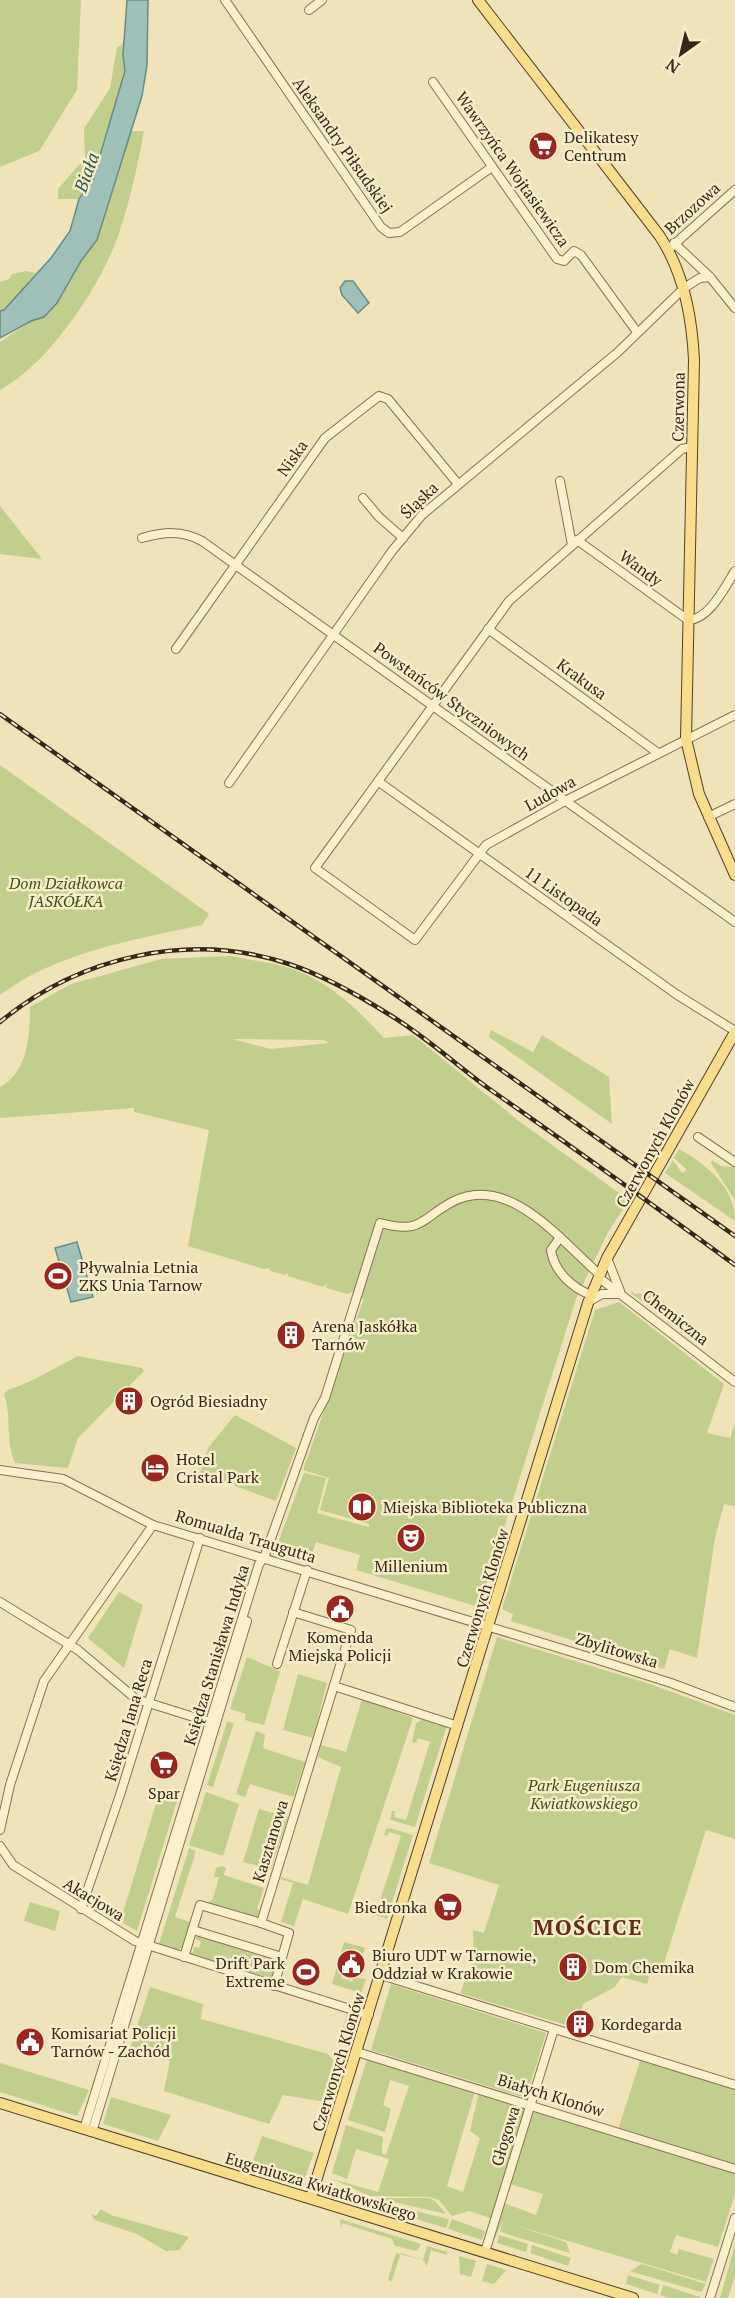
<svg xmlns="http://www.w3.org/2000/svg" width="735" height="2298" viewBox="0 0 735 2298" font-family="'PT Serif',serif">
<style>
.green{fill:#c2ce8d;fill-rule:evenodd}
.water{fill:#9ec0b8;stroke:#668d86;stroke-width:1.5}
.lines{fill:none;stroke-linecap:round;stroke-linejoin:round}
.minor-casing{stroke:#877253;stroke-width:10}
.major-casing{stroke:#543f28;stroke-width:12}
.minor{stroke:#fbf0cc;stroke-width:8}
.major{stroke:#f8dd8c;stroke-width:10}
.rail-casing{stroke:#352819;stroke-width:4.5}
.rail{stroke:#f7edc9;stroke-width:2;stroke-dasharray:7;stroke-linecap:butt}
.labels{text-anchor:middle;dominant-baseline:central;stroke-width:5;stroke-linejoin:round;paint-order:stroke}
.poi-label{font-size:16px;fill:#352819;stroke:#f7edc9;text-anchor:start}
.street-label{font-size:16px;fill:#352819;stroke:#f7edc9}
.park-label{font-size:16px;font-style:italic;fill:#42531e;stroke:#f7edc9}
.water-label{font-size:18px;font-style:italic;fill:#275656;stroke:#f7edc9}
.district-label{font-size:22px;font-weight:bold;letter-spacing:1.5px;fill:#642b16;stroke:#f7edc9}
</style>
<rect width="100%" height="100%" fill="#f0e3b9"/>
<g class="green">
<path d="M0 0H81L77 90 39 151 0 167Z"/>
<path d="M124 42 125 71 113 112 93 179 79 199H58V189L85 158 84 129 110 88 117 48Z"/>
<path d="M131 131H144C138 164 131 197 120 230 103 283 50 363 0 390V342L31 321 44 317 57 303 81 261 97 240Z"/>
<path d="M26 271 37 273 4 310H0V282L9 279 12 274Z"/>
<path d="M0 506 42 559 0 554Z"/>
<path d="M0 765 209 914 202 925C134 940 57 952 0 995Z"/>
<path d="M231 956C253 961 279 963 300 972 333 985 360 1012 384 1038L413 1035 520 1122 629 1200 608 1232 576 1299 479 1607 356 1570 360 1555 316 1542 311 1558 296 1554 297 1550 283 1546 282 1550 276 1548 304 1473 326 1478 317 1513 369 1527V1524L320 1510 329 1478 303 1470 364 1298 359 1300V1292L354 1291 348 1294 326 1288 327 1283 323 1287 288 1276V1273L285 1275 270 1271 269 1268 264 1269 188 1246 209 1130 134 1112V1108L0 1118V1087C28 1072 30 1035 30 1007L71 984 161 959ZM232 1039 324 1040 329 1043 271 1049Z"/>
<path d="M491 1030 533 1052 542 1035 609 1077 612 1124 489 1037Z"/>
<path d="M679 1149C706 1164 735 1187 735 1221L665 1173 673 1160 682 1173 687 1170 674 1158Z"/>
<path d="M712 1160 721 1166 735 1167V1200L711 1163Z"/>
<path d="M632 1291 635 1294 648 1293 665 1303 660 1310 654 1311 631 1293Z"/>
<path d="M619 1302 724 1384 707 1433 730 1438 735 1423V1506L724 1504 715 1538 697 1658 670 1649 664 1669 511 1621 513 1614 502 1609 595 1310Z"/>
<path d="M671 1309 678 1313 685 1332 667 1322 666 1315Z"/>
<path d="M78 1356 142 1368 144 1371 78 1438 68 1468 15 1463C5 1441 12 1416 4 1394L8 1390 29 1382Z"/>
<path d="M235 1415 296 1448 276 1501 200 1473 208 1448Z"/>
<path d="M119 1592 143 1605 124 1668 88 1638Z"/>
<path d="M497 1637 650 1684 735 1715V1839L706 1830 660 1976 650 1974 647 1984 622 1977 615 1987 583 2004 581 2011 575 2010 569 2026 460 1993 474 1959 473 1930 484 1933 499 1885 429 1863Z"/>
<path d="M247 1657 280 1671 264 1725 245 1720 246 1714 230 1709Z"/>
<path d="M298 1674 327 1683 313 1738 283 1730Z"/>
<path d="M362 1699 413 1718 348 1914 303 1899 294 1926 281 1922 293 1883 280 1879 281 1877 308 1885 341 1767 318 1757 321 1745 346 1752Z"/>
<path d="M425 1718 436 1725 441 1723 447 1725 415 1827 390 1820 392 1811H395L394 1817 406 1820 430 1742 418 1738 416 1743 412 1742 416 1723Z"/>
<path d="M227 1722 234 1723 213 1787 207 1785Z"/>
<path d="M256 1731 265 1735 263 1748 305 1762 293 1797 250 1784 245 1797 236 1794Z"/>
<path d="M206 1792 239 1804 223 1856 189 1845Z"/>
<path d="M158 1797 177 1801 137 1931 123 1923 125 1914 123 1913Z"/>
<path d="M259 1809 288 1817 271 1869 243 1862Z"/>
<path d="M390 1828 413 1835 387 1919 363 1911 361 1908 362 1904 366 1905 364 1910 376 1913 401 1836 389 1832 387 1836 384 1835 386 1829Z"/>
<path d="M189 1848 196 1851 175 1917 190 1922 182 1948 178 1950 159 1944Z"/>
<path d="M222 1866 226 1868 224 1875 264 1888 257 1909 262 1912 258 1918 207 1903 213 1899 219 1877H214L216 1868Z"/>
<path d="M30 1902 60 1911 55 1931 24 1921Z"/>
<path d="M199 1935 273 1958 277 1965 273 1979 188 1953 193 1952 194 1947 199 1948 201 1942 195 1938Z"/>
<path d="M344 1942 365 1948 362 1958 360 1957 361 1952 350 1949 341 1978 352 1982 354 1977 366 1979 361 1993 332 1984Z"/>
<path d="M391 1984 546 2033 526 2098 371 2050Z"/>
<path d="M150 1987 203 2004 201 2019 328 2054 339 2068 326 2102 283 2095 269 2124 164 2091 170 2061 130 2048Z"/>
<path d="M347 2014 356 2017 349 2041 340 2038Z"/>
<path d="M641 2058 735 2087V2166L618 2130Z"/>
<path d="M367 2059 475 2091 447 2186 463 2192 480 2138 470 2131 479 2092 527 2106 486 2241 490 2218 455 2206 469 2211 452 2216 439 2200 429 2197 370 2196 332 2179 378 2192 389 2159 356 2149 347 2179 332 2173 346 2125 383 2137 382 2154 386 2155 409 2086 390 2080 383 2105 391 2109 385 2132 348 2120Z"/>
<path d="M0 2063 89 2090 77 2116 0 2092Z"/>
<path d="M111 2097 171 2115 158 2141 103 2124Z"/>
<path d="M533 2109 735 2170V2194L718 2247 676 2235 670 2252 677 2255 679 2249 714 2259 706 2282 511 2224 566 2242 570 2253 500 2232 503 2221 493 2242 504 2203 536 2215 543 2194 510 2184Z"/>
<path d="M262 2136 314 2153 303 2182 294 2183 250 2170Z"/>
<path d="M376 2198H429L435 2201 446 2214Z"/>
<path d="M366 2199 400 2208 399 2215 353 2201Z"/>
<path d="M403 2208 449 2219 446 2228 402 2215Z"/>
<path d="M101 2209 111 2215 189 2237 179 2250 166 2251 137 2234 95 2220 91 2214 96 2216Z"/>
<path d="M340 2219 421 2244 417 2251 395 2246 392 2239 342 2223 341 2229Z"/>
<path d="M452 2219 485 2231 482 2240 448 2229Z"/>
<path d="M499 2235 528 2244 526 2252 497 2243Z"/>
<path d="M532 2245 571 2258 568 2266 530 2253Z"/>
<path d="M735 2245V2276L728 2298H720Z"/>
<path d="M427 2246 447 2252V2255L431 2250 427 2266 423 2260 401 2253 391 2282 388 2279 396 2253 423 2260Z"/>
<path d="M459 2256 476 2261 471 2277 460 2274Z"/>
<path d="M487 2264 506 2270 494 2284 482 2281Z"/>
<path d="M642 2264 706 2284 701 2292 630 2271Z"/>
<path d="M628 2275 660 2285 657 2294 626 2284Z"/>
<path d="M663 2285 700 2297V2298H669L660 2295Z"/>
</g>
<g class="water">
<path d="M127 0H148L147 65 142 96 97 240 81 261 57 303 44 317 31 321 0 338V311L4 310 51 258 70 231 79 199 93 179 125 71 123 55Z"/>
<path d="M345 281H353L369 303 358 313 342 295 340 288Z"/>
<path d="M77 1242 93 1297 71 1302 55 1248Z"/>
</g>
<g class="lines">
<g class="minor-casing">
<g id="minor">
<path d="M225 0 381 227 389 233 400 232 492 167"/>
<path d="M309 10 322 0"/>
<path d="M433 82 557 259 564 261 574 251 581 255 637 332"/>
<path d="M674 243 710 277 735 308"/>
<path d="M669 249 735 190"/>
<path d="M692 447 682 449 509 601 315 868 415 940 486 845 565 801 735 715"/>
<path d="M560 481 572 545"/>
<path d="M363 498 379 517 403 538"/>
<path d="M142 538C164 532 182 530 202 541L735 922"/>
<path d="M577 540 688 620C709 620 725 587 735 571"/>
<path d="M488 629 658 753"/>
<path d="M176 649 325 438 379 396 388 399 458 484"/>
<path d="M379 782 676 994 735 1031"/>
<path d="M229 783 392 551 422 515 618 352 684 288 700 278 710 277"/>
<path d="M708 817 735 804"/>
<path d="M698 1137 735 1162"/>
<path d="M559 1239 551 1250C554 1271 572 1288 591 1295"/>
<path d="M607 1258 620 1291"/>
<path d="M598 1277 735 1382"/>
<path d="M588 1302 602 1294H618"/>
<path d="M0 1470 63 1479 153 1525 592 1658 671 1683 735 1707"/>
<path d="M0 1602 78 1650 136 1699 216 1724"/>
<path d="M277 1664 307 1570"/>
<path d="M334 1686 458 1726"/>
<path d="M0 1830 10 1785 44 1681 153 1525"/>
<path d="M0 1846 13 1865 135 1941 369 2015"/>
<path d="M81 1909 120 1795 200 1538"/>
<path d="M193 1930 282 1957"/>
<path d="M184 1957 200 1905 261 1923"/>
<path d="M381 1975 735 2085"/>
<path d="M274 1986 289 1933 261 1923 351 1630 293 1612"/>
<path d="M357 2052 735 2169"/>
<path d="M84 2129 259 1564 264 1558 314 1418 325 1398 380 1223C422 1234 419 1220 452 1202 508 1172 561 1241 599 1274"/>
<path d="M92 2132 247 1621"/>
<path d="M485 2252 554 2029"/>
<path d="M710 2298 735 2218"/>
</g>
</g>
<g class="major-casing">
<g id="major">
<path d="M478 0 659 235C684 272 692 316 694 360L686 739 699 794 735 875"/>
<path d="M0 2103 633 2298"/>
<path d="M311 2197 588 1303 607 1258 735 1032"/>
</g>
</g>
<use href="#minor" class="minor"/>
<use href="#major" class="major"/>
<g class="rail-casing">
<g id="rail">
<path d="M0 714 735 1236"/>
<path d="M0 1022C80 956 190 931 289 964 325 976 358 995 390 1015 425 1036 455 1064 488 1088 571 1146 653 1205 735 1265"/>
</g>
</g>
<use href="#rail" class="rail"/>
</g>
<defs>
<g id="supermarket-disc" transform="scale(1.5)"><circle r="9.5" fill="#9a261f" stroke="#f7edc9"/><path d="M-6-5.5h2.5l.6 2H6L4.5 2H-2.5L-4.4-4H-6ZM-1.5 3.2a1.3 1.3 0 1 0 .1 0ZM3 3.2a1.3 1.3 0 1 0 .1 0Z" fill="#fff"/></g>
<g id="stadium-disc" transform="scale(1.5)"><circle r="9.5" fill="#9a261f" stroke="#f7edc9"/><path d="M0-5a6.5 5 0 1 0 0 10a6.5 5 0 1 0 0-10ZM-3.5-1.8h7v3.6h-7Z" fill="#fff"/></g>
<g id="building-disc" transform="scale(1.5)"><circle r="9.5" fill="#9a261f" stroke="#f7edc9"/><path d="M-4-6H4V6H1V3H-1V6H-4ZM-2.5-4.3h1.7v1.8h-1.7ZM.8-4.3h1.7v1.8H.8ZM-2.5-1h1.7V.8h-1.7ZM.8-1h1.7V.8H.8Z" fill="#fff"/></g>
<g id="hotel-disc" transform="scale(1.5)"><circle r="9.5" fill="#9a261f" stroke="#f7edc9"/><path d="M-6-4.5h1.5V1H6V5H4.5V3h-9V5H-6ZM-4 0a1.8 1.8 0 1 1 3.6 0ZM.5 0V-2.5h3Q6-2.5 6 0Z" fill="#fff"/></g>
<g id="library-disc" transform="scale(1.5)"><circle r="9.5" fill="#9a261f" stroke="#f7edc9"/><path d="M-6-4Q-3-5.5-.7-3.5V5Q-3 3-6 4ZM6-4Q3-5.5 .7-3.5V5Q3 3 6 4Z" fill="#fff"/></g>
<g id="theatre-disc" transform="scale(1.5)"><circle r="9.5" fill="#9a261f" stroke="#f7edc9"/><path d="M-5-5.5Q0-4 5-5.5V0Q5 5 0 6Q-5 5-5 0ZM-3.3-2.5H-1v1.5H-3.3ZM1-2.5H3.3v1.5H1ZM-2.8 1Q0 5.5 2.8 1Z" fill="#fff"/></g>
<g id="civic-disc" transform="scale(1.5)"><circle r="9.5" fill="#9a261f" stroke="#f7edc9"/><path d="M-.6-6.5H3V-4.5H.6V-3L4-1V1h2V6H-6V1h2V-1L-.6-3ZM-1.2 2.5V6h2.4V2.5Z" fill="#fff"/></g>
</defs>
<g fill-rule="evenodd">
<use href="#supermarket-disc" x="543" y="146"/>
<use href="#stadium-disc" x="58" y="1276"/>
<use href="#building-disc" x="291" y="1335"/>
<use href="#building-disc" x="129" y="1401"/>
<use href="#hotel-disc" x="155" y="1468"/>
<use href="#library-disc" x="362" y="1507"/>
<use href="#theatre-disc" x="411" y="1538"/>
<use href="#civic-disc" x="340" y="1609"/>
<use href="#supermarket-disc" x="164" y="1765"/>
<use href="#supermarket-disc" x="448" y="1907"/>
<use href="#civic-disc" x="351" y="1964"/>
<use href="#building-disc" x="573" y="1967"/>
<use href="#stadium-disc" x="306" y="1972"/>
<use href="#building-disc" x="580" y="2024"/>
<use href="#civic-disc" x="30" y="2042"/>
</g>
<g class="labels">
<g class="poi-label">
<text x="564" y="137">Delikatesy<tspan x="564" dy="18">Centrum</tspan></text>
<text x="79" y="1267">Pływalnia Letnia<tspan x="79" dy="18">ZKS Unia Tarnow</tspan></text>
<text x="312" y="1326">Arena Jaskółka<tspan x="312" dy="18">Tarnów</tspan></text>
<text x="150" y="1401">Ogród Biesiadny</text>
<text x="176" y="1459">Hotel<tspan x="176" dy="18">Cristal Park</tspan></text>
<text x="383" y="1507">Miejska Biblioteka Publiczna</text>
<text x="411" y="1566" text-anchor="middle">Millenium</text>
<text x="340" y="1637" text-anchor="middle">Komenda<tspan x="340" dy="18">Miejska Policji</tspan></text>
<text x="164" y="1793" text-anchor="middle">Spar</text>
<text x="427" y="1907" text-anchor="end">Biedronka</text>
<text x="372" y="1955">Biuro UDT w Tarnowie,<tspan x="372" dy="18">Oddział w Krakowie</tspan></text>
<text x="285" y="1963" text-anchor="end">Drift Park<tspan x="285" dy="18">Extreme</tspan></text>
<text x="594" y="1967">Dom Chemika</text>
<text x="601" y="2024">Kordegarda</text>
<text x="51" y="2033">Komisariat Policji<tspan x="51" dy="18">Tarnów - Zachód</tspan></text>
</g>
<g class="street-label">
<text transform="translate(343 145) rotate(55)">Aleksandry Piłsudskiej</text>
<text transform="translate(513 169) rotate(55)">Wawrzyńca Wojtasiewicza</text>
<text transform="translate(692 208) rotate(-42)">Brzozowa</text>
<text transform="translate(678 407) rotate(-89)">Czerwona</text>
<text transform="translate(292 458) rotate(-55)">Niska</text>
<text transform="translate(419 500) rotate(-44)">Śląska</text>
<text transform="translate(641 568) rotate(36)">Wandy</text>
<text transform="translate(582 679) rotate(36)">Krakusa</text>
<text transform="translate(452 701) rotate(36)">Powstańców Styczniowych</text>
<text transform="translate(550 793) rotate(-29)">Ludowa</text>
<text transform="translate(564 896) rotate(35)">11 Listopada</text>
<text transform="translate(655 1143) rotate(-61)">Czerwonych Klonów</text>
<text transform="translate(676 1317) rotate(38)">Chemiczna</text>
<text transform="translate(246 1536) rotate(17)">Romualda Traugutta</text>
<text transform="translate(482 1598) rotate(-73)">Czerwonych Klonów</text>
<text transform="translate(617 1650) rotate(17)">Zbylitowska</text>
<text transform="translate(216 1655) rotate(-73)">Księdza Stanisława Indyka</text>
<text transform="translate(128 1720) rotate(-73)">Księdza Jana Reca</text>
<text transform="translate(270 1841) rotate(-73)">Kasztanowa</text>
<text transform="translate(94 1899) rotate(31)">Akacjowa</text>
<text transform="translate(338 2062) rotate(-73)">Czerwonych Klonów</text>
<text transform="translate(551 2095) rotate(17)">Białych Klonów</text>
<text transform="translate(505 2136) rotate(-73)">Głogowa</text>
<text transform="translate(321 2186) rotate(17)">Eugeniusza Kwiatkowskiego</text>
</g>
<g class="park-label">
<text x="66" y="883">Dom Działkowca<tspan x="66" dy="18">JASKÓŁKA</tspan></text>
<text x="584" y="1785">Park Eugeniusza<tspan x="584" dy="18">Kwiatkowskiego</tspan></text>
</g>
<g class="water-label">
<text transform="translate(86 172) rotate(-70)">Biała</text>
</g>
<g class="district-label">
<text x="588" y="1926">MOŚCICE</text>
</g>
</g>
<g transform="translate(681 54) rotate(214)" stroke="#f7edc9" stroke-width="4.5" paint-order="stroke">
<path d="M0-4.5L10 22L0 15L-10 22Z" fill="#352819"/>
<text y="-9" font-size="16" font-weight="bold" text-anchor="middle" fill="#352819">N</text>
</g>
</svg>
